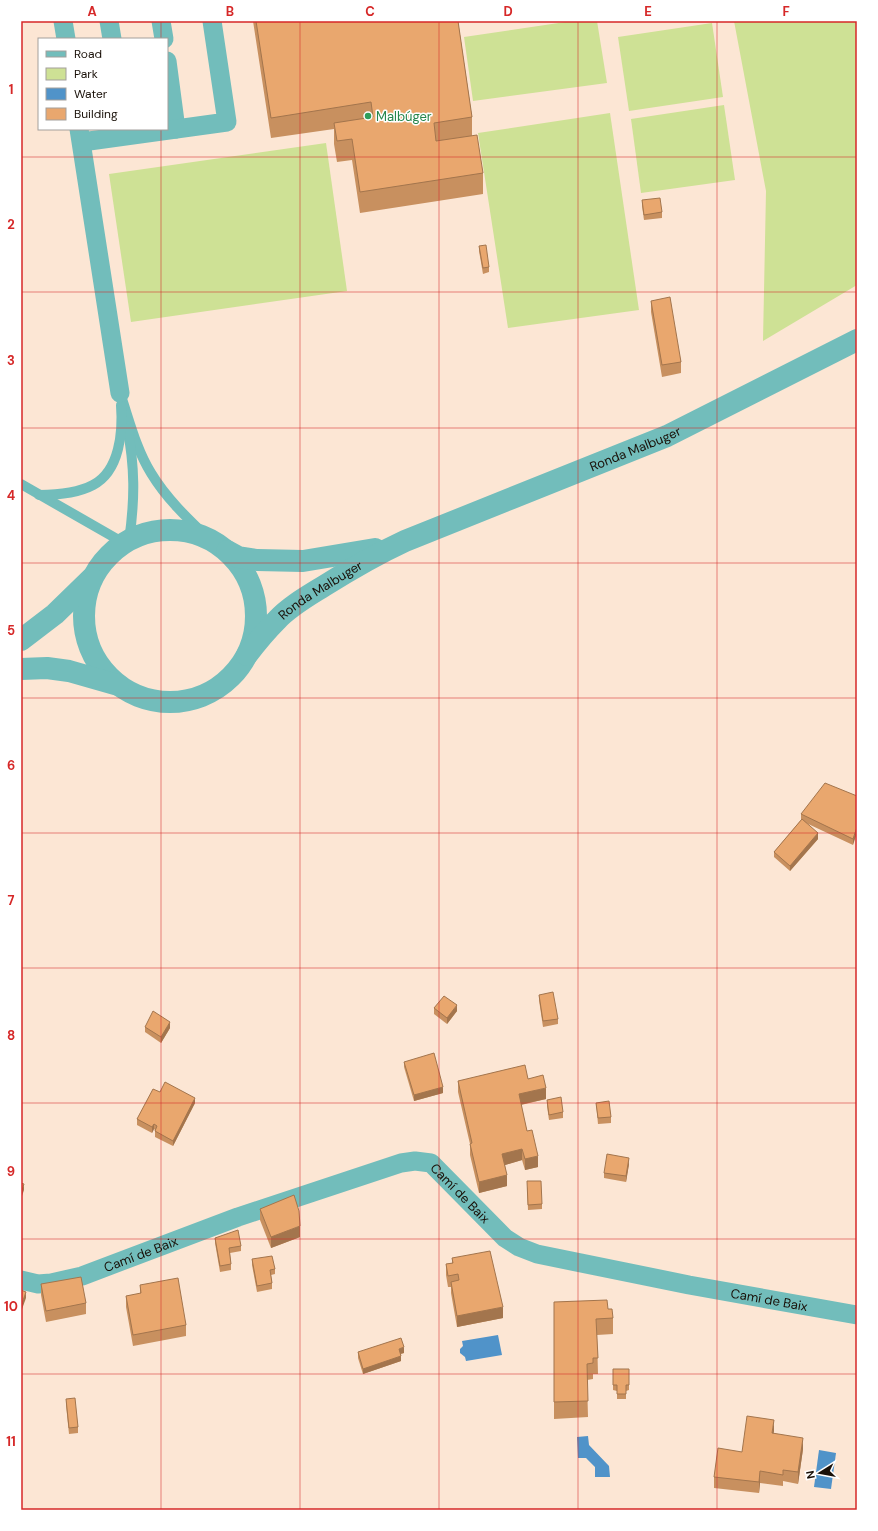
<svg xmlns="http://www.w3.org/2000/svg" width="878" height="1531" viewBox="0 0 878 1531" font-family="'DM Sans',sans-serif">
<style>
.green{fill:#cee195}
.water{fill:#5093c9}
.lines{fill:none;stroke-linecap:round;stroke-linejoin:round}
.service{stroke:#72bdbb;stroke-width:10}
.minor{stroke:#72bdbb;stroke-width:19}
.tertiary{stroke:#72bdbb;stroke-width:22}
.wall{fill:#c8905f}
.shaded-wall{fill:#a3754d}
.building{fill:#e9a76e;stroke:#a3754d}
.grid{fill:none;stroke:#d62828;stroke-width:1;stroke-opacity:0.55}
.leisure-dot{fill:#2e9e5b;stroke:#fff;stroke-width:1.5}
.labels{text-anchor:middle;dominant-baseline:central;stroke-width:3;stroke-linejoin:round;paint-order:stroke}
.leisure-label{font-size:13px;fill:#27864d;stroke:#fff;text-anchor:start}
.street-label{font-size:13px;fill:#191008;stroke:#fff}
.neatline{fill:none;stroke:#d62828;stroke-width:1.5}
.grid-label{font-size:13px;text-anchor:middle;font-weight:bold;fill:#d62828}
</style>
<rect width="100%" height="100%" fill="#fce6d4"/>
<g class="green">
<path d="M572 21H597L607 83 473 101 464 37Z"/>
<path d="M734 21H857V285L763 341 766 191Z"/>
<path d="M712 23 723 97 629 111 618 37Z"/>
<path d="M724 105 735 180 641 193 631 119Z"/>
<path d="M610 113 639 310 508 328 478 133Z"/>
<path d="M326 143 347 291 131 322 109 174Z"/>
</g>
<g class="water">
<path d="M498 1335 502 1355 466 1361 465 1357 460 1353V1349L463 1346 462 1341Z"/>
<path d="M588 1436 589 1445 609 1466 610 1477H595V1467L586 1458H578L577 1437Z"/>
<path d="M819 1450 836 1453 831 1489 814 1487Z"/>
</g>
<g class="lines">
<g class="service">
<path d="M120 393C129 419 136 449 151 473 166 498 188 519 209 539"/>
<path d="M127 426C135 467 135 499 129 541"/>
<path d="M21 484 124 543"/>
<path d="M39 495C56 495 78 493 93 485 120 471 123 431 121 405"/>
</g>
<g class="minor">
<path d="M63 21 66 39"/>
<path d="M109 21 112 39"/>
<path d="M161 21 164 39"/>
<path d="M167 61 176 129"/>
<path d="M79 129 120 393"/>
<path d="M82 142 227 122 212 21"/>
<path id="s1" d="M21 1280 38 1284 51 1283 82 1276 238 1217 401 1163 415 1161 431 1163 505 1238 519 1247 537 1254 689 1285 857 1315"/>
</g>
<g class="tertiary">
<circle cx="170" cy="616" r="86"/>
<path d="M227 551 238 557 257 560 303 561 375 549"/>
<path d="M21 640 55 614 92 578"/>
<path id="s2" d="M247 655C256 643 266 631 277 620 290 606 308 596 324 586 351 569 377 554 405 541L667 436 857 340"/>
<path d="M21 669 47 668 69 671 118 685"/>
</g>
</g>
<g class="wall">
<path d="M253 21H458L472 117V136L483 173V194L360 213 352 160 337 162 334 144V129L271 138Z"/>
<path d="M642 200 662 212V218L644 220 642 206Z"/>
<path d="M479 246 489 267V272L483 274 479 251Z"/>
<path d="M651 301 681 362V373L662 377 651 312Z"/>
<path d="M857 796 853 845 806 823 818 839 790 871 774 857V852L801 820V814Z"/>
<path d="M539 995 558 1019V1024L543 1027 539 1000Z"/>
<path d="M434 1008 457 1011 447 1024 434 1014Z"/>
<path d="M145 1027 170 1028 161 1043 145 1032Z"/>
<path d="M404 1062 443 1093 414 1101 404 1067Z"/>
<path d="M528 1079 546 1099 521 1105 527 1131 538 1167 525 1170 522 1160 505 1165 507 1186 479 1193 470 1155V1144L458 1092V1081Z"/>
<path d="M160 1092 195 1103 173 1146 155 1137V1130L154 1129 152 1133 137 1125V1119Z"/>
<path d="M547 1100 563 1112V1118L549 1120 547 1106Z"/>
<path d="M596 1103 611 1117V1123L598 1124Z"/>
<path d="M629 1164 626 1182 604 1178V1173Z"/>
<path d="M527 1187 542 1204V1209L528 1210Z"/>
<path d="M260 1209 300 1237 271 1248 260 1220Z"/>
<path d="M215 1238 241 1246V1251L230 1253 231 1264V1270L220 1272 215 1243Z"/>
<path d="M452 1258 503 1318 457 1327 451 1293V1287H448L446 1275V1264L452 1263Z"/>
<path d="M252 1259 275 1269V1274L271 1275 272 1283V1289L257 1292 252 1265Z"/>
<path d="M41 1284 86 1303V1314L46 1322 41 1295Z"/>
<path d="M140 1285 186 1325V1336L133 1346 126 1307V1296L140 1294Z"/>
<path d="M554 1302 608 1309 613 1318V1334L597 1335 598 1374H593V1379L587 1380 588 1417 554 1419Z"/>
<path d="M358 1352 404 1353 401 1354V1361L363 1374 358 1358Z"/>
<path d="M613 1369H629V1390L626 1391V1399H617V1391L613 1390Z"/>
<path d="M66 1399 78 1427V1433L69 1434 66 1405Z"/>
<path d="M774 1431 773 1433 803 1449 798 1484 783 1481V1486L760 1483 759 1493 714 1488V1477L742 1452Z"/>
</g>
<g class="shaded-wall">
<path d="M857 827V833L853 845V839Z"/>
<path d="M818 833V839L790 871V866Z"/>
<path d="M457 1005V1011L447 1024V1018Z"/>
<path d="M170 1022V1028L161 1043V1037Z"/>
<path d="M443 1087V1093L414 1101V1095Z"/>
<path d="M546 1088V1099L519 1105V1094Z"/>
<path d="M195 1098V1103L173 1146V1141Z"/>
<path d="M154 1124V1129L152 1133V1127Z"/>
<path d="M522 1149V1160L502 1166V1154Z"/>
<path d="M538 1156V1167L525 1170V1159Z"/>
<path d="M629 1158V1164L626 1182V1176Z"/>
<path d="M507 1175V1186L479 1193V1182Z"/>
<path d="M24 1184V1190L21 1199V1193Z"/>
<path d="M300 1226V1237L271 1248V1237Z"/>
<path d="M26 1292V1298L21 1312V1306Z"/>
<path d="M503 1307V1318L457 1327V1316Z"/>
<path d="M404 1347V1353L399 1354V1349Z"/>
<path d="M401 1356V1361L363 1374V1369Z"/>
<path d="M774 1420V1431L772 1444V1433Z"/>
<path d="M803 1438V1449L798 1484V1472Z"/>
<path d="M760 1471V1483L759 1493V1482Z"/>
</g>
<g class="building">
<path d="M256 21H458L472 117 434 123 436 141 477 135 483 173 360 192 352 139 337 141 334 123 373 117 371 102 271 118Z"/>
<path d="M660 198 662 212 644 215 642 200Z"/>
<path d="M486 245 489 267 483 268 479 246Z"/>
<path d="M670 297 681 362 662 365 651 301Z"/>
<path d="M825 783 857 796V827L853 839 801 814Z"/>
<path d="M802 819 818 833 790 866 774 852Z"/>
<path d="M553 992 558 1019 543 1021 539 995Z"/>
<path d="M444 996 457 1005 447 1018 434 1008Z"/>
<path d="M153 1011 170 1022 161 1037 145 1027Z"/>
<path d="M434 1053 443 1087 414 1095 404 1062Z"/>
<path d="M525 1065 528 1079 543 1075 546 1088 519 1094 527 1131 532 1130 538 1156 525 1159 522 1149 502 1154 507 1175 479 1182 470 1144 472 1143 458 1081Z"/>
<path d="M165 1082 195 1098 173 1141 155 1131 157 1126 154 1124 152 1127 137 1119 153 1089 160 1092Z"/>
<path d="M561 1097 563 1112 549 1115 547 1100Z"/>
<path d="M609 1101 611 1117 598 1118 596 1103Z"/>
<path d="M607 1154 629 1158 626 1176 604 1173Z"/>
<path d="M527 1181H541L542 1204 528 1205Z"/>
<path d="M21 1183 24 1184 21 1193Z"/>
<path d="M294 1195 299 1211 300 1226 271 1237 260 1209Z"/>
<path d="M238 1230 241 1246 229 1248 231 1264 220 1266 215 1238Z"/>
<path d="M490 1251 503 1307 457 1316 451 1282 459 1280 458 1274 448 1276 446 1264 453 1263 452 1258Z"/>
<path d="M272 1256 275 1269 270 1270 272 1283 257 1286 252 1259Z"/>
<path d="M81 1277 86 1303 46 1311 41 1284Z"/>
<path d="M178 1278 186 1325 133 1335 126 1296 141 1293 140 1285Z"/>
<path d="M21 1290 26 1292 21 1306Z"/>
<path d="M607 1300 608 1309H612L613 1318 596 1319 598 1358H593V1363L587 1364 588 1401 554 1402V1302Z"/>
<path d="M401 1338 404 1347 399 1349 401 1356 363 1369 358 1352Z"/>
<path d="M613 1369H629V1385H626V1394H617V1385H613Z"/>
<path d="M75 1398 78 1427 69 1428 66 1399Z"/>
<path d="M747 1416 774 1420 772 1433 803 1438 798 1472 783 1470V1475L760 1471 759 1482 714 1477 718 1448 742 1452Z"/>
</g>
<path class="grid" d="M161 21V39M300 21V1510M439 21V1510M578 21V1510M717 21V1510M161 129V1510M21 157H857M21 292H857M21 428H857M21 563H857M21 698H857M21 833H857M21 968H857M21 1103H857M21 1239H857M21 1374H857"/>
<circle class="leisure-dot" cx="368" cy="116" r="4"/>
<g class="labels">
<g class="leisure-label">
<text x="376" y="116">Malbúger</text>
</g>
<g class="street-label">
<text stroke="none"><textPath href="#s2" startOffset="445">Ronda Malbuger</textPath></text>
<text stroke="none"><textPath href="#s2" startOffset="99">Ronda Malbuger</textPath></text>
<text stroke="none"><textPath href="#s1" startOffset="473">Camí de Baix</textPath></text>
<text stroke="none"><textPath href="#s1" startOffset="125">Camí de Baix</textPath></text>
<text stroke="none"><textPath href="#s1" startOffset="809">Camí de Baix</textPath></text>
</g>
</g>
<rect width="878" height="1531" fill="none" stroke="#ffffff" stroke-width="44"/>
<rect x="38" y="38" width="130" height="92" fill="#ffffff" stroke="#a39f9c"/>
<rect x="46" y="51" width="20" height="6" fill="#72bdbb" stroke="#a39f9c"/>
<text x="74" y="58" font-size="12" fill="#191008">Road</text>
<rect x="46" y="68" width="20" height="12" fill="#cee195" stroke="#a39f9c"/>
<text x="74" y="78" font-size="12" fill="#191008">Park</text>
<rect x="46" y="88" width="20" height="12" fill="#5093c9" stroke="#a39f9c"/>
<text x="74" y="98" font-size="12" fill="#191008">Water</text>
<rect x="46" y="108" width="20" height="12" fill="#e9a76e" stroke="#a39f9c"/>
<text x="74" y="118" font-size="12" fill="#191008">Building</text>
<g transform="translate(820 1473) rotate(259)" stroke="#ffffff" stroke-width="3" paint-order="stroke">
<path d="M0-3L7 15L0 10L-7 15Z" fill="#191008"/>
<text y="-6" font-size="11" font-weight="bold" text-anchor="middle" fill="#191008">N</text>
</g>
<rect x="22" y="22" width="834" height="1487" class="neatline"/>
<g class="grid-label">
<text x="92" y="16">A</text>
<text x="230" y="16">B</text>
<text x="370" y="16">C</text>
<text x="508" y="16">D</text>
<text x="648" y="16">E</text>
<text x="786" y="16">F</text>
<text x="11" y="94">1</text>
<text x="11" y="229">2</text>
<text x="11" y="365">3</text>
<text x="11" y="500">4</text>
<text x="11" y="635">5</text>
<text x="11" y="770">6</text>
<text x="11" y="905">7</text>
<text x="11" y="1040">8</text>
<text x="11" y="1176">9</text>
<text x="11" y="1311">10</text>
<text x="11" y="1446">11</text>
</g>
</svg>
